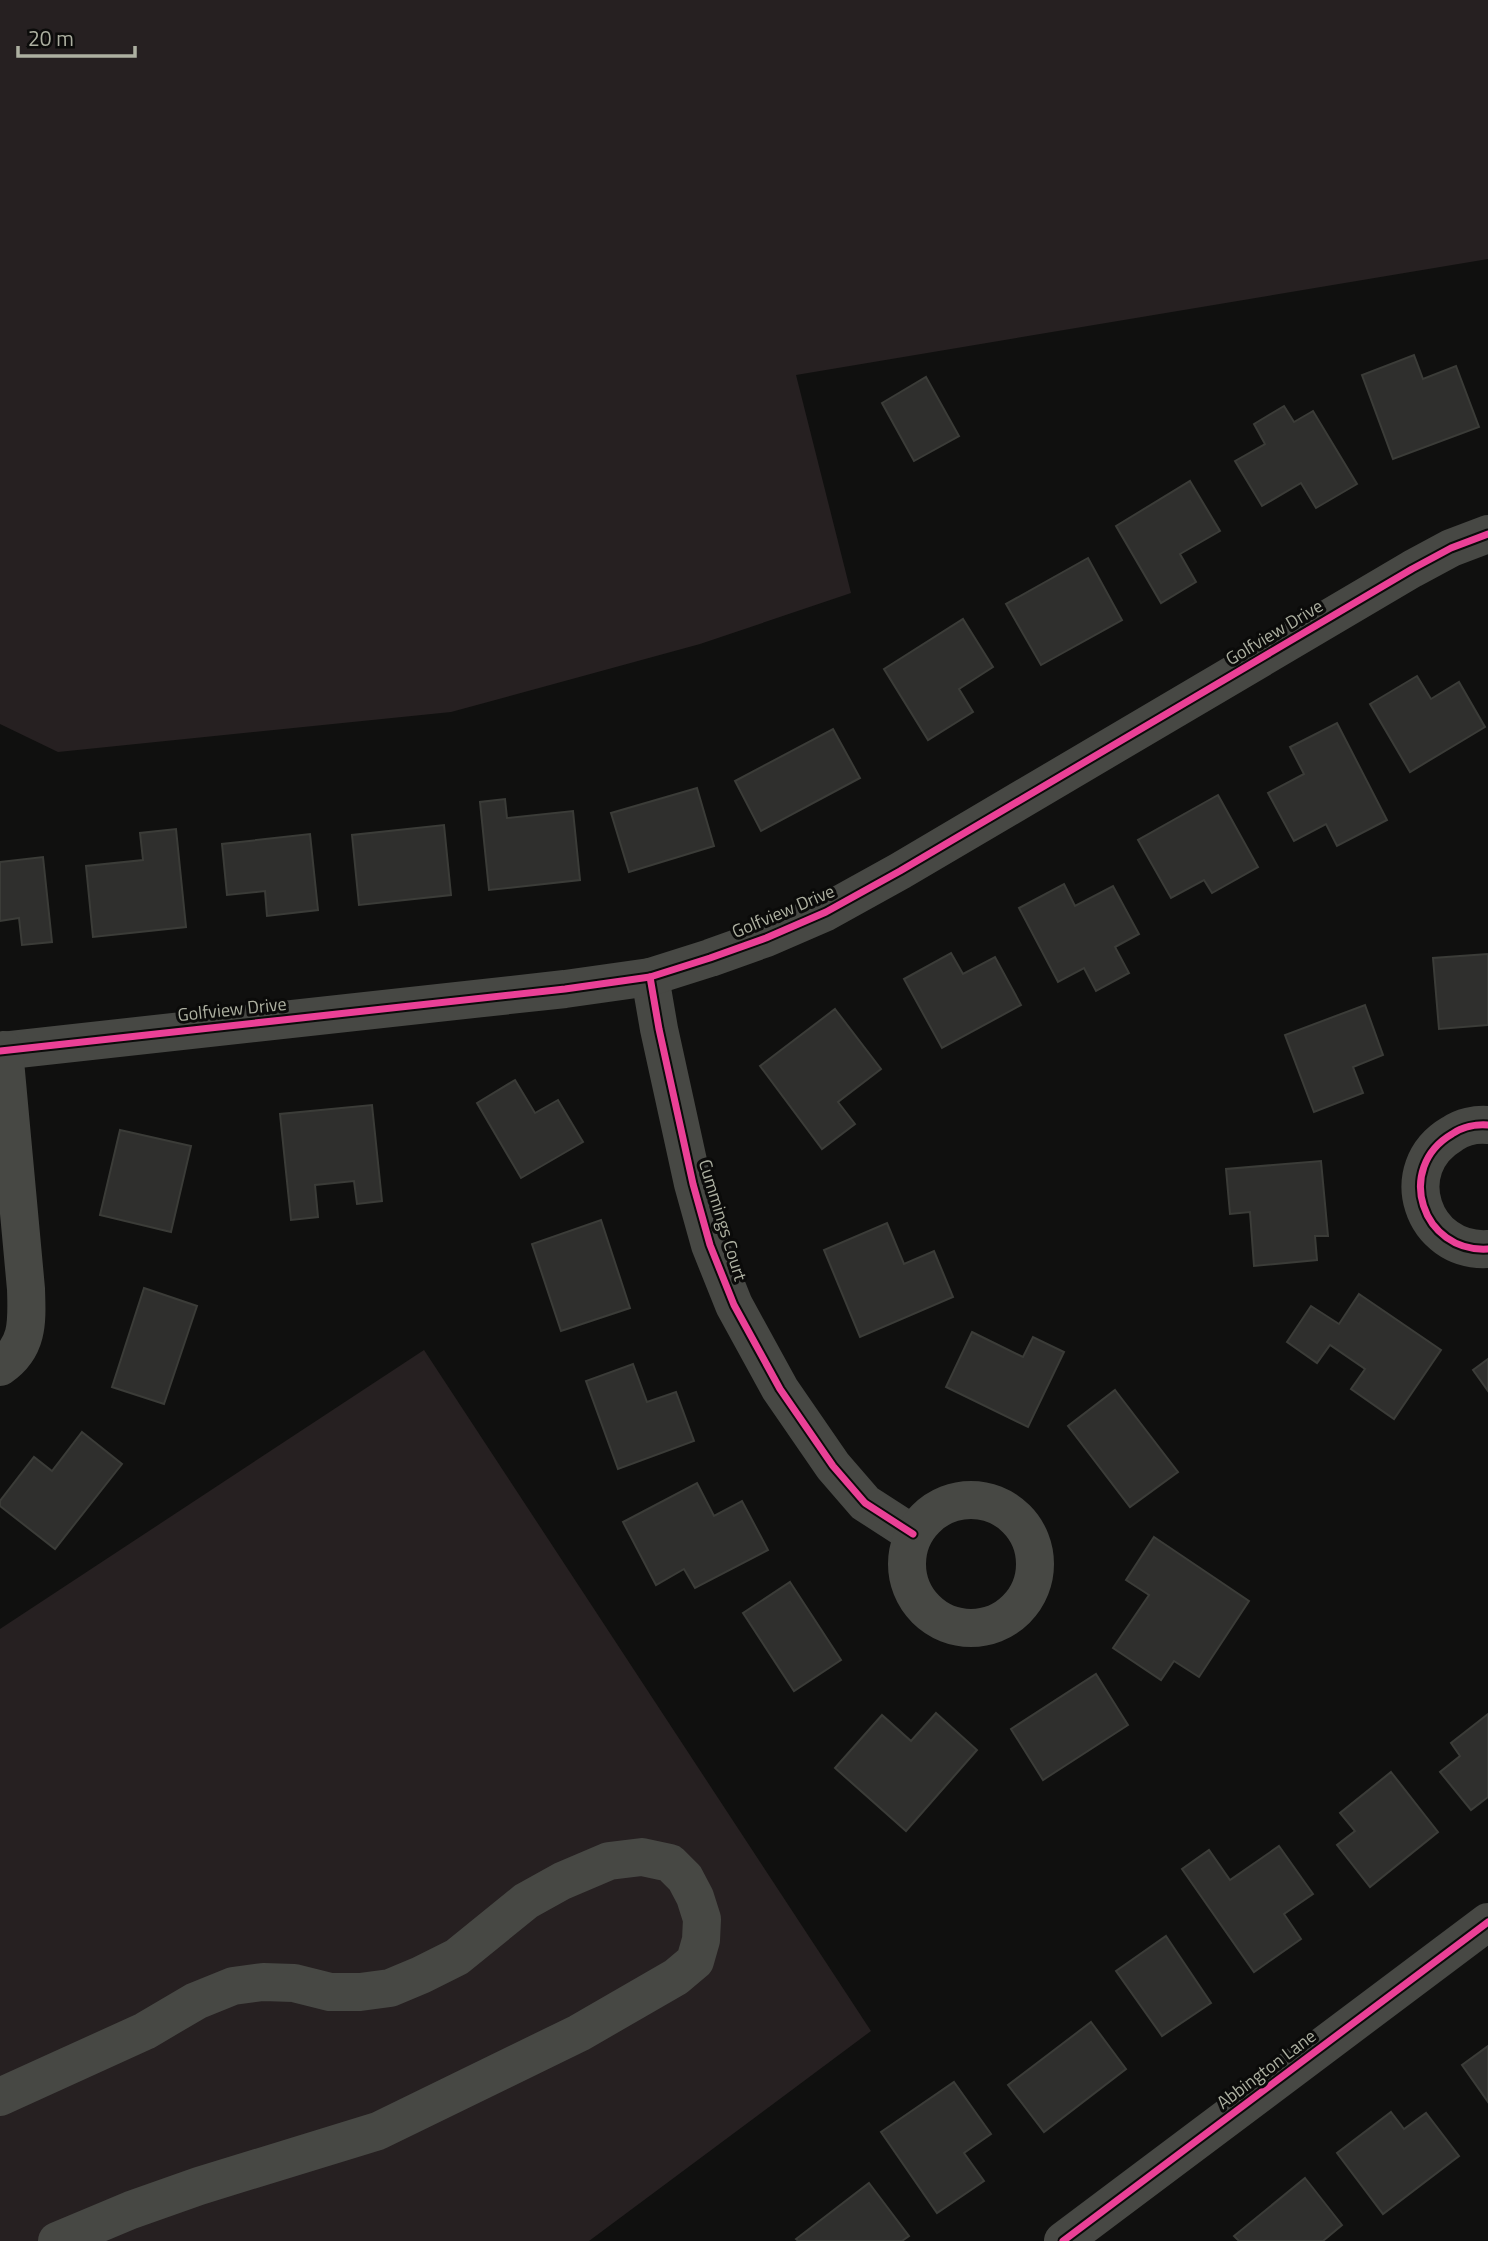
<svg xmlns="http://www.w3.org/2000/svg" width="1488" height="2241" viewBox="0 0 1488 2241" font-family="'Titillium Web',sans-serif">
<style>
.green{fill:#262021}
.building{fill:#2f2f2d;stroke:#3b3c38;stroke-width:2}
.lines{fill:none;stroke-linecap:round;stroke-linejoin:round}
.minor{stroke:#474844;stroke-width:38}
.cycleway-casing{stroke:#0b0b0a;stroke-width:11}
.cycleway{stroke:#ea4096;stroke-width:7}
.labels{text-anchor:middle;dominant-baseline:central;stroke-width:6;stroke-linejoin:round;paint-order:stroke}
.street-label{font-size:18px;fill:#adb0a1;stroke:#0b0b0a}
</style>
<rect width="100%" height="100%" fill="#10100f"/>
<g class="green">
<path d="M0 0H1488V259L796 375 851 593 700 644 451 712 58 752 0 724Z"/>
<path d="M424 1350 871 2031 589 2241H0V1629Z"/>
</g>
<g class="building">
<path d="M1414 355 1423 379 1456 366 1479 427 1393 459 1362 375Z"/>
<path d="M926 377 959 436 914 461 882 403Z"/>
<path d="M1284 406 1294 422 1313 411 1357 484 1316 508 1301 483 1262 506 1235 461 1265 444 1254 424Z"/>
<path d="M1190 481 1220 531 1180 554 1196 582 1161 603 1116 526Z"/>
<path d="M1088 558 1122 620 1041 665 1006 604Z"/>
<path d="M963 619 993 667 959 689 973 712 928 740 884 669Z"/>
<path d="M1417 676 1431 699 1459 682 1485 727 1410 772 1370 704Z"/>
<path d="M1337 723 1387 820 1337 846 1326 824 1294 841 1268 793 1304 774 1290 747Z"/>
<path d="M833 729 860 778 761 831 735 781Z"/>
<path d="M697 788 714 846 629 872 611 813Z"/>
<path d="M1218 795 1258 867 1212 893 1204 880 1171 898 1138 840Z"/>
<path d="M505 799 507 818 573 811 580 880 489 890 480 802Z"/>
<path d="M444 825 451 895 359 905 352 835Z"/>
<path d="M176 829 186 927 93 937 86 866 143 860 140 833Z"/>
<path d="M310 834 318 910 267 916 265 891 227 895 222 844Z"/>
<path d="M43 857 52 942 22 945 19 918 0 921V862Z"/>
<path d="M1064 884 1075 906 1113 886 1139 934 1115 947 1129 973 1096 991 1084 968 1058 982 1019 908Z"/>
<path d="M951 953 963 974 995 957 1021 1005 942 1048 904 979Z"/>
<path d="M1488 954V1025L1439 1029 1433 958Z"/>
<path d="M1365 1005 1383 1055 1353 1067 1363 1093 1314 1112 1285 1035Z"/>
<path d="M835 1009 881 1069 838 1102 855 1124 822 1149 760 1066Z"/>
<path d="M515 1080 535 1113 558 1100 583 1142 521 1178 477 1103Z"/>
<path d="M372 1105 382 1201 357 1204 354 1181 315 1185 318 1217 291 1220 280 1114Z"/>
<path d="M120 1130 191 1146 171 1232 100 1215Z"/>
<path d="M1321 1161 1328 1236H1315L1317 1260 1254 1266 1250 1212 1230 1214 1226 1169Z"/>
<path d="M601 1220 630 1308 561 1331 532 1244Z"/>
<path d="M887 1223 904 1264 934 1251 953 1297 860 1337 824 1250Z"/>
<path d="M144 1288 197 1306 164 1404 112 1387Z"/>
<path d="M1359 1294 1441 1350 1394 1419 1351 1389 1365 1369 1330 1345 1317 1363 1287 1342 1311 1306 1339 1324Z"/>
<path d="M972 1332 1023 1357 1033 1337 1064 1352 1028 1427 946 1387Z"/>
<path d="M1488 1359V1391L1473 1370Z"/>
<path d="M633 1364 647 1402 676 1392 694 1441 618 1469 586 1381Z"/>
<path d="M1115 1390 1178 1472 1130 1507 1068 1426Z"/>
<path d="M82 1432 122 1464 55 1549 0 1506V1501L34 1457 52 1471Z"/>
<path d="M697 1483 714 1516 742 1501 768 1550 695 1588 684 1569 656 1585 623 1522Z"/>
<path d="M1154 1537 1249 1601 1199 1677 1174 1661 1161 1680 1113 1648 1149 1595 1126 1580Z"/>
<path d="M790 1582 841 1660 794 1691 743 1613Z"/>
<path d="M1096 1674 1128 1725 1043 1780 1011 1729Z"/>
<path d="M936 1713 977 1750 906 1831 835 1768 882 1715 911 1741Z"/>
<path d="M1488 1714V1797L1471 1810 1440 1772 1460 1756 1451 1743Z"/>
<path d="M1391 1772 1438 1832 1370 1887 1337 1845 1355 1831 1340 1813Z"/>
<path d="M1279 1846 1313 1894 1284 1914 1301 1939 1254 1972 1182 1869 1209 1850 1230 1880Z"/>
<path d="M1166 1936 1211 2003 1162 2036 1116 1971Z"/>
<path d="M1091 2022 1126 2069 1044 2132 1008 2085Z"/>
<path d="M1488 2046V2102L1462 2065Z"/>
<path d="M954 2082 991 2134 964 2153 984 2181 937 2213 881 2132Z"/>
<path d="M1391 2112 1404 2129 1426 2113 1459 2156 1383 2214 1337 2153Z"/>
<path d="M1305 2178 1342 2225 1323 2241H1239L1234 2236Z"/>
<path d="M869 2183 909 2236 902 2241H798L796 2239Z"/>
</g>
<g class="lines">
<g class="minor">
<path d="M650 977 659 1029 693 1184 710 1245 734 1305 780 1389 833 1466 865 1503 913 1534"/>
<path d="M0 1051 565 989 650 977 710 958 766 938 826 912 900 871 1412 569 1451 548 1488 534"/>
<path d="M1488 1125C1476 1124 1462 1127 1452 1134 1394 1168 1422 1253 1488 1249"/>
<path d="M0 1367C29 1347 27 1321 26 1289L4 1050"/>
<circle cx="971" cy="1564" r="64"/>
<path d="M0 2097 145 2031 196 2001 233 1986 263 1982 294 1983 330 1992H360L390 1988 421 1975 457 1957 526 1901 562 1881 609 1861 642 1857 670 1863 685 1878 695 1897 702 1919 701 1940 695 1961 676 1977 579 2033 378 2131 199 2186 131 2210 57 2241"/>
<path d="M1063 2241 1488 1922"/>
</g>
<g class="cycleway-casing">
<g id="cycleway">
<path d="M650 977 659 1029 693 1184 710 1245 734 1305 780 1389 833 1466 865 1503 913 1534"/>
<path d="M0 1051 565 989 650 977 710 958 766 938 826 912 900 871 1412 569 1451 548 1488 534"/>
<path d="M1488 1125C1476 1124 1462 1127 1452 1134 1394 1168 1422 1253 1488 1249"/>
<path d="M1063 2241 1488 1922"/>
</g>
</g>
<use href="#cycleway" class="cycleway"/>
</g>
<g class="labels">
<g class="street-label">
<text transform="translate(1274 632) rotate(-31)">Golfview Drive</text>
<text transform="translate(783 911) rotate(-23)">Golfview Drive</text>
<text transform="translate(232 1009) rotate(-6)">Golfview Drive</text>
<text transform="translate(723 1220) rotate(73)">Cummings Court</text>
<text transform="translate(1266 2069) rotate(-37)">Abbington Lane</text>
</g>
</g>
<path d="M18 46v10h117v-10" fill="none" stroke="#adb0a1" stroke-width="3.5"/>
<text x="28" y="46" font-size="21" fill="#adb0a1" stroke="#0b0b0a" stroke-width="5" paint-order="stroke">20 m</text>
</svg>
